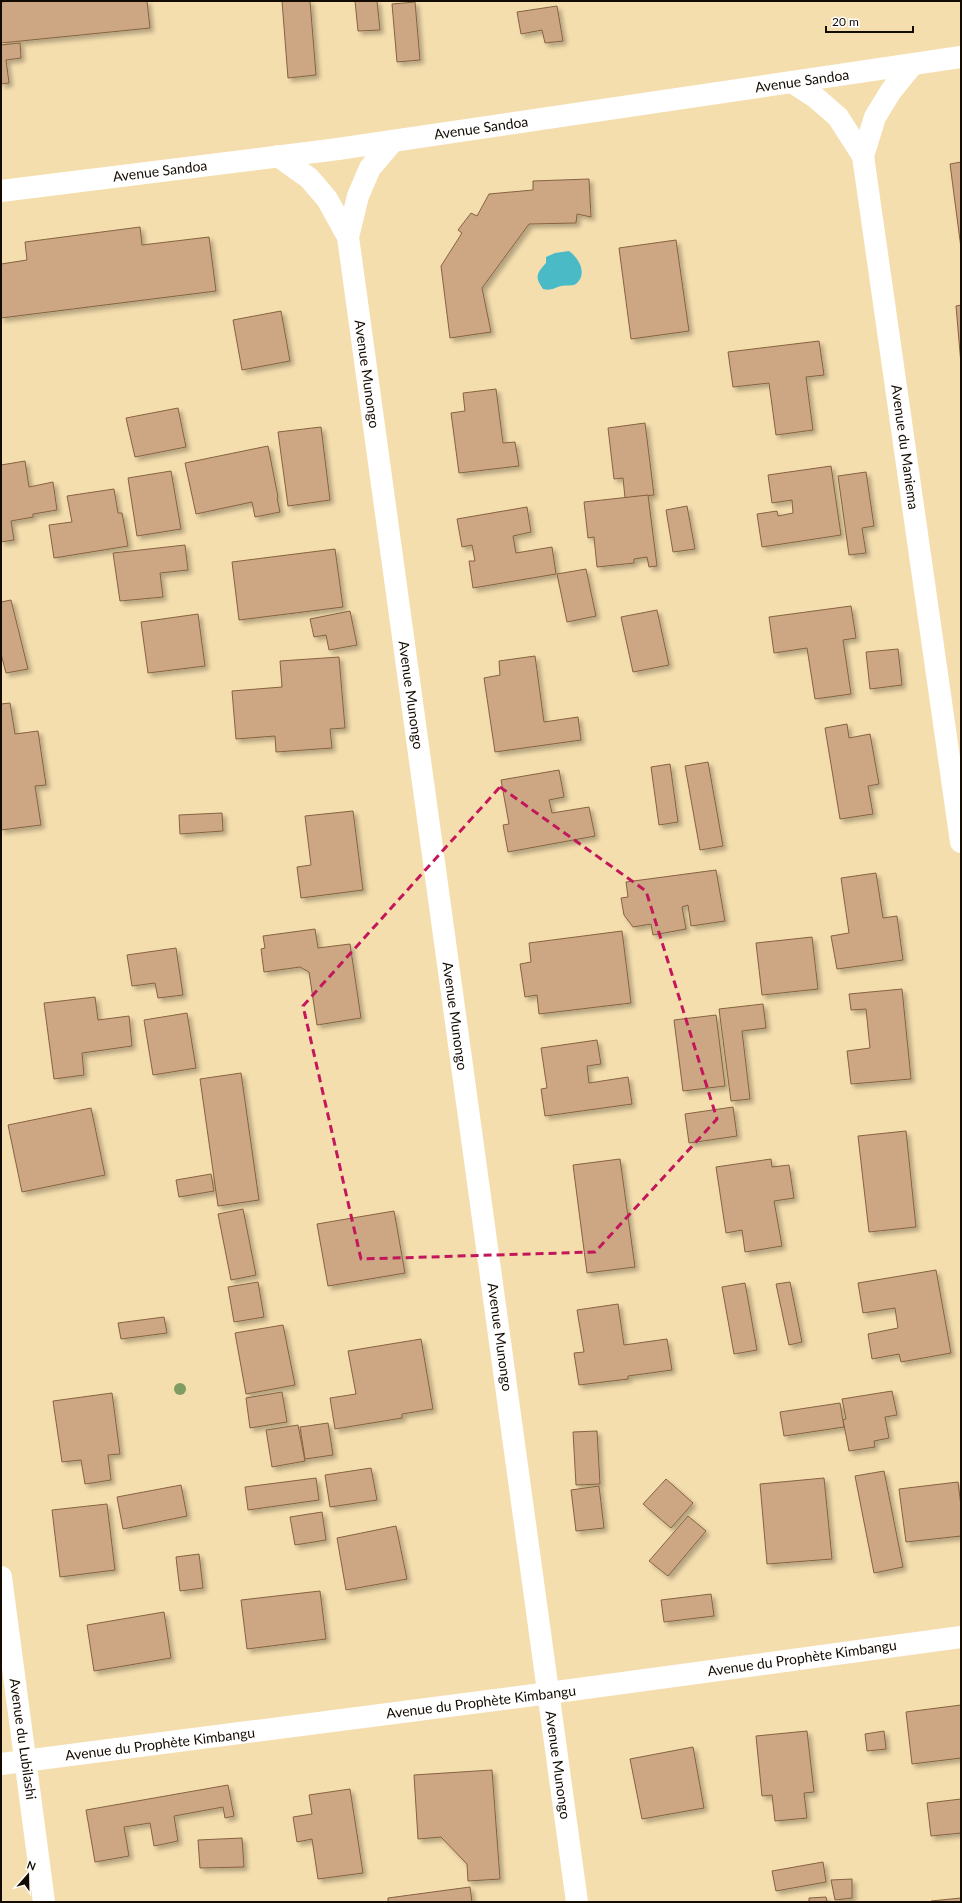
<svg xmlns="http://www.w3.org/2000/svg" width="962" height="1903" font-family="Lato,sans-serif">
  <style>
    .water { fill: #4abbc6 }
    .building { fill: #cda683; stroke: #866341; filter: url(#shadow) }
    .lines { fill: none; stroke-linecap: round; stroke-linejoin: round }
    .street { stroke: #fff; stroke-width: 22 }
    .secondary { stroke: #fff; stroke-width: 22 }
    .tree { fill: #7f9d62 }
    .marked { fill: none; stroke: #c2185b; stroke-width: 3; stroke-dasharray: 8 5; stroke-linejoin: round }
    .labels { text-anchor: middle; stroke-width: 3; stroke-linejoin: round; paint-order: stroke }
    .street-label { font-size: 14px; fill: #130b00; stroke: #fff }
  </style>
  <defs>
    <filter id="shadow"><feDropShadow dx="3.5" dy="3.5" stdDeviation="2" flood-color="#0004"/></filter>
  </defs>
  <rect width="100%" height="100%" fill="#f5deae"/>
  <path class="water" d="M 569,251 C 579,258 588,274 576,284 C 574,286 566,285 561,286 C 554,288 551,291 543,289 C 534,277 537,273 546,263 L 546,257 L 555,253 Z"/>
  <g class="building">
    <polygon points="10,1 147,1 150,28 1,43 1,2"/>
    <polygon points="282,1 310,1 316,75 288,78"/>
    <polygon points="355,1 377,1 380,30 358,31"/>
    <polygon points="415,2 420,60 397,62 392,4"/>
    <polygon points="557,6 563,41 545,43 542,30 521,34 517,12"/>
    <polygon points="20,43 21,58 6,60 9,83 1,84 1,45"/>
    <polygon points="961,162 961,248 950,164"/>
    <polygon points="589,179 591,217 577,214 576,223 529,224 482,288 491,332 450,338 441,266 462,233 458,230 471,213 477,216 489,194 533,190 533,181"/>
    <polygon points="140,227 142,245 209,237 216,291 1,318 1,264 27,260 25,242"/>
    <polygon points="676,240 689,331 631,339 619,248"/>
    <polygon points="961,305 961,364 956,306"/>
    <polygon points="281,311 290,361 242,370 233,320"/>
    <polygon points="819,341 824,375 806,377 813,430 776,435 769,383 733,387 728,352"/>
    <polygon points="496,389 503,443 515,442 519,466 459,473 451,413 465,411 463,393"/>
    <polygon points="178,408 186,447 135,457 126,418"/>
    <polygon points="645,423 654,495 625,498 623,478 614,479 608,428"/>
    <polygon points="321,427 330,500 288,506 278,432"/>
    <polygon points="268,446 278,497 277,498 280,512 255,517 252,502 196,514 185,463"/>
    <polygon points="25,461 29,487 53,482 57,510 33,514 33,517 11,521 14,540 1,542 1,465"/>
    <polygon points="831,466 841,535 762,547 757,514 777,511 778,516 793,513 792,500 772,503 768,475"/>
    <polygon points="171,471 181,529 137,536 128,478"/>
    <polygon points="866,472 874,526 862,528 866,553 849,555 838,476"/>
    <polygon points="114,489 118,513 122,513 128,546 54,558 49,525 72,522 67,496"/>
    <polygon points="648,495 657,566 649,567 647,557 634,559 634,563 597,567 594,537 588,538 584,502"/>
    <polygon points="687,506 695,549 673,552 666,510"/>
    <polygon points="527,507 531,532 513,536 516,553 552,547 556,574 473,588 469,561 475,561 472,545 462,547 457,519"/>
    <polygon points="185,545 188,570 160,573 163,597 120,601 113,553"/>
    <polygon points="335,549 343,607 239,620 232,562"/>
    <polygon points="586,569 596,616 567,622 557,574"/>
    <polygon points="11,600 28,669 6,673 1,654 1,602"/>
    <polygon points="851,606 856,638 843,640 851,694 815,699 807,648 774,653 769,617"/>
    <polygon points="657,610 669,665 633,672 621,617"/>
    <polygon points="350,611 357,645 329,650 326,635 314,637 310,619"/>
    <polygon points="198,614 205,666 148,673 141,622"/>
    <polygon points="898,649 902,685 870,689 866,652"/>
    <polygon points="535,656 544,722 578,717 581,740 495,752 484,678 500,675 499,661"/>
    <polygon points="339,657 345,728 330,729 332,748 276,752 275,736 236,739 232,691 282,687 280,661"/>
    <polygon points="10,703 15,734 38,731 46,785 35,786 41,825 1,830 1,704"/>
    <polygon points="847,724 849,738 870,734 879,784 868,786 873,814 840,819 825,728"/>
    <polygon points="708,762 723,846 700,850 685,766"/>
    <polygon points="670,764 678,822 659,825 651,767"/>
    <polygon points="559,770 564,797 549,800 552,813 589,807 595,836 508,852 503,825 509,824 501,780"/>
    <polygon points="353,811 363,890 301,898 297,867 311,865 305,816"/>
    <polygon points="222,813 223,831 180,834 179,815"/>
    <polygon points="716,870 725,921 691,926 688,905 682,907 686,929 653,935 651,924 633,927 624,915 621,898 628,897 626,882"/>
    <polygon points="876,873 883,918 897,916 903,960 837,969 831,936 849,933 841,878"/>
    <polygon points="315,929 318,948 350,944 361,1018 317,1025 309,972 300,967 264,972 261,949 265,948 263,936"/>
    <polygon points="622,931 631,1003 539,1014 537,995 525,997 520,964 531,962 529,943"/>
    <polygon points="812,937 818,989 762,995 756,943"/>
    <polygon points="176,948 183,995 158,998 155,983 132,986 127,955"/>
    <polygon points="902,989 911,1079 851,1084 847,1051 870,1048 866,1009 851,1010 849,994"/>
    <polygon points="95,997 98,1020 129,1016 132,1046 82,1053 84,1075 54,1079 44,1003"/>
    <polygon points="763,1004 766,1028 742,1031 750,1099 731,1101 719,1009"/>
    <polygon points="187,1013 196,1068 153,1075 144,1020"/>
    <polygon points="716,1015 725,1086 683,1091 674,1020"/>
    <polygon points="597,1040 601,1064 587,1066 589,1083 628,1077 632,1104 545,1116 541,1089 547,1088 541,1048"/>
    <polygon points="241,1073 259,1200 218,1206 200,1079"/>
    <polygon points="733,1107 737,1136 689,1143 685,1114"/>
    <polygon points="91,1108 105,1175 22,1192 8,1125"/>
    <polygon points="906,1131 916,1227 869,1232 858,1136"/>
    <polygon points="620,1159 635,1267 587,1273 573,1165"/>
    <polygon points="771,1159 772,1167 789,1165 794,1198 774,1201 782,1246 745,1252 742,1230 726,1233 716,1167"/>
    <polygon points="211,1174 214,1191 179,1197 176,1180"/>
    <polygon points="243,1209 256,1275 231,1280 218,1214"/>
    <polygon points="394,1211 405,1273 328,1286 317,1224"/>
    <polygon points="936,1270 951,1353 901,1362 899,1354 872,1359 868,1334 898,1328 895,1308 863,1313 858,1283"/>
    <polygon points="258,1282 264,1317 234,1322 228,1287"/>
    <polygon points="790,1282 802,1342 789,1345 776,1284"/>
    <polygon points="745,1283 757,1350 734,1354 722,1287"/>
    <polygon points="618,1304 624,1345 667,1339 672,1370 628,1376 628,1379 579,1385 574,1353 584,1352 577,1310"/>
    <polygon points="164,1317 167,1333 121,1339 118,1323"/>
    <polygon points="283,1325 295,1385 246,1394 235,1333"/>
    <polygon points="421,1339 433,1409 402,1414 402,1418 335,1429 330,1398 356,1394 348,1351"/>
    <polygon points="892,1391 897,1415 885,1417 889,1438 874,1441 875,1447 849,1451 843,1420 846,1419 842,1399"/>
    <polygon points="282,1392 287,1422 250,1428 246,1398"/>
    <polygon points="112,1393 120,1454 108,1455 111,1480 85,1484 81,1460 62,1462 53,1401"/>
    <polygon points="840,1403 844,1427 784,1436 780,1412"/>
    <polygon points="328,1423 333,1455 305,1459 300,1427"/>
    <polygon points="298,1425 305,1461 272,1467 266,1430"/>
    <polygon points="597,1431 600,1484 576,1485 573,1432"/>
    <polygon points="371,1468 377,1500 330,1507 325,1475"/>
    <polygon points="884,1471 903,1567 874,1573 855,1476"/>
    <polygon points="316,1478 319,1500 248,1510 245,1487"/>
    <polygon points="824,1478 832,1559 767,1564 760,1484"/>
    <polygon points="666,1479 693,1503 671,1528 643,1504"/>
    <polygon points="958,1482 961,1506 961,1536 906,1542 899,1489"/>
    <polygon points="181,1485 187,1516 123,1529 117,1497"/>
    <polygon points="599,1486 604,1528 576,1531 571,1490"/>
    <polygon points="107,1504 115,1570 60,1577 52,1510"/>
    <polygon points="322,1512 326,1540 295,1545 290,1517"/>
    <polygon points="688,1516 706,1531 668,1576 649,1561"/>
    <polygon points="396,1526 407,1579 346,1590 337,1538"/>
    <polygon points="199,1554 203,1588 180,1591 176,1557"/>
    <polygon points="320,1591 326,1639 247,1649 241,1600"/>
    <polygon points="711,1594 714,1616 664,1622 661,1600"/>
    <polygon points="164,1612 171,1658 94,1671 87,1625"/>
    <polygon points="961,1705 961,1758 912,1764 906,1712"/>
    <polygon points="807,1731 814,1792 804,1793 807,1818 775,1821 772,1795 762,1796 756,1736"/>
    <polygon points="884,1731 886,1749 867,1751 865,1734"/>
    <polygon points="693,1747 704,1808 642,1819 630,1759"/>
    <polygon points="492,1770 500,1879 468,1881 467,1864 441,1837 418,1839 414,1775"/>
    <polygon points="228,1785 234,1816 225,1818 223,1807 174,1816 178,1841 154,1846 150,1823 124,1827 129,1856 95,1862 86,1810"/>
    <polygon points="350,1789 363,1873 318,1879 312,1839 297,1842 293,1817 312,1814 309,1795"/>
    <polygon points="961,1799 961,1833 931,1836 927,1803"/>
    <polygon points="242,1838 244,1867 200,1868 198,1840"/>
    <polygon points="823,1862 826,1882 776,1891 772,1871"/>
    <polygon points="852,1879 852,1898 835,1900 831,1880"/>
    <polygon points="470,1887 472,1902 388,1902 388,1898"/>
    <polygon points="826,1897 827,1902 809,1902 809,1898"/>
    <polygon points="961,1898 961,1902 931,1902 931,1901"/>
  </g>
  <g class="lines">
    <g class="street">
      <polyline points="912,65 891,91 875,117 863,156 961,842"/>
      <polyline points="792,82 815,97 838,117 863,156"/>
      <polyline points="393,141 370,168 358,196 348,237 577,1902"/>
      <polyline points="278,156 309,178 327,199 348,237"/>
      <polyline points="1,1577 44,1902"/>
    </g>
    <g class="secondary">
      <polyline points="1,191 338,149 961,57"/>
      <polyline points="1,1764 549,1693 961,1637"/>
    </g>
  </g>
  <circle class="tree" cx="180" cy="1389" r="6"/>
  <path class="marked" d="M 500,787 L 646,891 L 717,1119 L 595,1252 L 361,1259 L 303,1006 Z"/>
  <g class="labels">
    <g class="street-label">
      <text transform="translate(802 81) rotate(-8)" y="5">Avenue Sandoa</text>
      <text transform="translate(481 128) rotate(-8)" y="5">Avenue Sandoa</text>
      <text transform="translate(160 171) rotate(-7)" y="5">Avenue Sandoa</text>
      <text transform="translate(367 374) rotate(82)" y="5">Avenue Munongo</text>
      <text transform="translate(905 447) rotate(82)" y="5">Avenue du Maniema</text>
      <text transform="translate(411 695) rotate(82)" y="5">Avenue Munongo</text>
      <text transform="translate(455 1016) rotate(82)" y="5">Avenue Munongo</text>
      <text transform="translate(500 1337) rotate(82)" y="5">Avenue Munongo</text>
      <text transform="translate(802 1658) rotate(-8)" y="5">Avenue du Prophète Kimbangu</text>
      <text transform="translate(481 1702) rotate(-7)" y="5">Avenue du Prophète Kimbangu</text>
      <text transform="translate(23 1739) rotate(82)" y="5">Avenue du Lubilashi</text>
      <text transform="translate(160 1744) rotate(-7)" y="5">Avenue du Prophète Kimbangu</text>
      <text transform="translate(558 1765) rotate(82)" y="5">Avenue Munongo</text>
    </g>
  </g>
  <rect width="962" height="1903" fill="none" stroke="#130b00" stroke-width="4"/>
  <g transform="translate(28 1875) rotate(20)" stroke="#ffffff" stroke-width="3" paint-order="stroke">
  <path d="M0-3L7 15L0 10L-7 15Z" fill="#130b00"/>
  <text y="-6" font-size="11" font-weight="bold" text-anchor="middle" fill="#130b00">N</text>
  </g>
  <path d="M826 26v6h87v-6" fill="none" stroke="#130b00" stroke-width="2"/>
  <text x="832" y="26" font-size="12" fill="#130b00" stroke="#ffffff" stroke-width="3" paint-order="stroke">20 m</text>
</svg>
